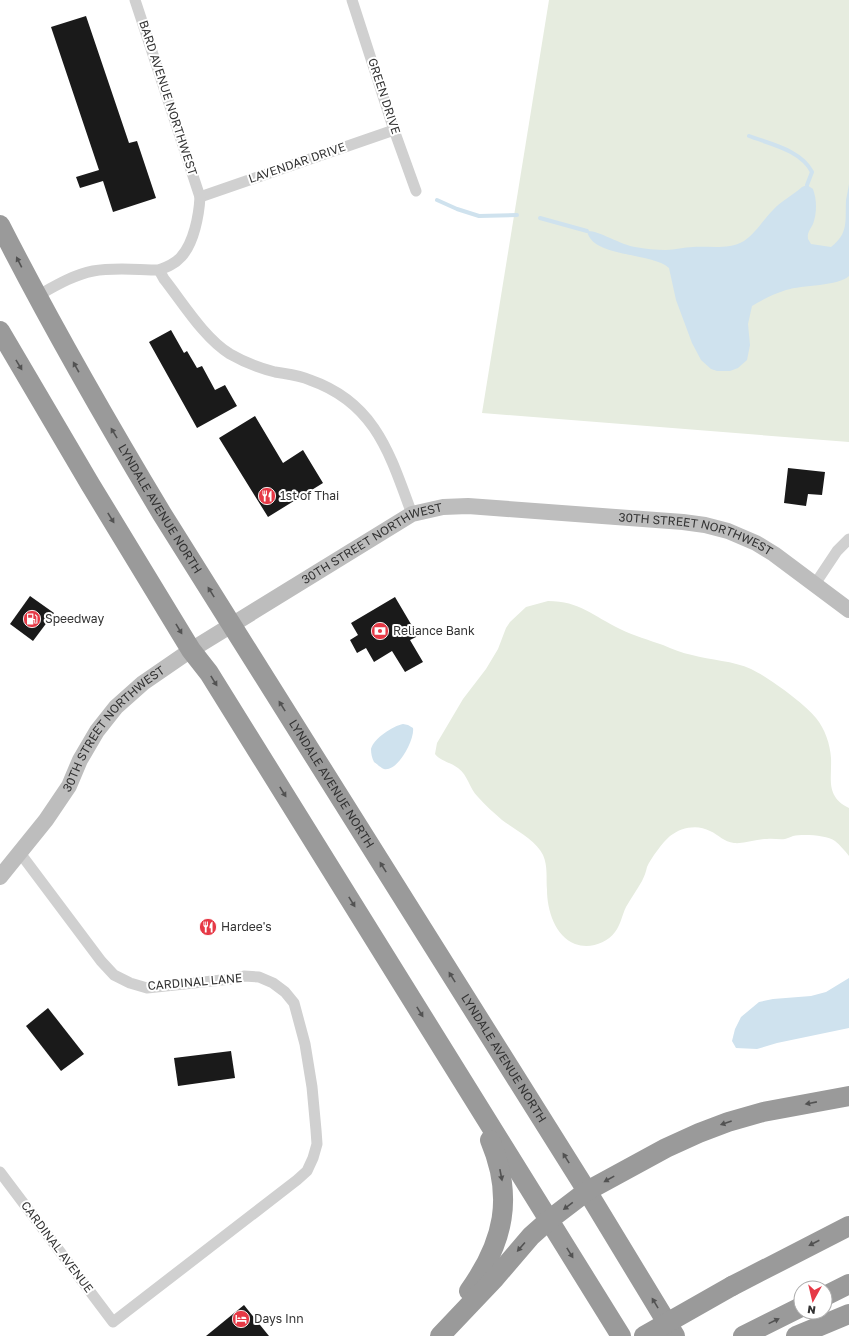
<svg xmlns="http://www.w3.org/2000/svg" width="849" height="1336" font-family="'Golos Text',sans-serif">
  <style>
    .green { fill: #e6ecdf }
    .water { fill: #cfe2ee }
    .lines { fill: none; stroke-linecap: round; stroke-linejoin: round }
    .stream { stroke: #cfe2ee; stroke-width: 4 }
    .building { fill: #1a1a1a }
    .street { stroke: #d0d0d0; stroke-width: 11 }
    .secondary { stroke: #bdbdbd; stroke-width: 16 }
    .highway { stroke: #9a9a9a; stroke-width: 20 }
    .highway-bridge { stroke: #9a9a9a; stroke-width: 20 }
    .oneway { fill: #525252 }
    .labels { text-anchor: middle; stroke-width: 4; stroke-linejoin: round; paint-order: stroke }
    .street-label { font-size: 12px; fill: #333; stroke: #fff }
    .poi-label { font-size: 12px; fill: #333; stroke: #fff; text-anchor: start }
  </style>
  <rect width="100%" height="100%" fill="#fff"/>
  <g class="green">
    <polygon points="549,0 849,0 849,442 482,413"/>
    <path d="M 548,601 C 580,601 593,616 620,629 C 634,636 649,640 663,645 C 672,649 682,653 692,655 C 710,660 734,661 751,669 C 768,677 805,704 816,718 C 825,729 830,744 831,758 C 832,779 825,796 849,808 L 849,856 C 845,851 840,845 835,841 C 827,835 803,834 793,836 C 791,837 788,838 785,839 C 779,840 773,838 767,839 C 756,839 745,844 734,843 C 724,842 719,835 710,831 C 698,824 681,827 670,836 C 663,842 651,858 647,867 C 646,872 644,877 642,881 C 637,890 631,898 626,907 C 622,915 621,924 615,932 C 606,944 589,949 575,944 C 555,936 547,910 547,890 C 546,878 548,866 543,855 C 537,841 514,829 502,820 C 494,813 485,805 478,797 C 469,788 468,775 458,768 C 450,762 440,761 435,754 L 437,743 L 463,699 L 486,669 L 498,649 L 506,628 L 510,622 L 526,607 Z"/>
  </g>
  <g class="water">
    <path d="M 849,184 L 849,276 C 839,286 802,285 786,290 C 774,294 763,299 752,306 L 748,324 L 750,345 L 747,360 L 738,368 L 730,371 L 717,371 L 711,369 L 701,360 L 692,343 L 676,300 L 669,268 C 652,252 592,258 587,231 C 598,230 621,245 635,247 C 645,249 656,250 666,250 C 675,250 684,247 693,247 C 711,246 728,250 744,241 C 756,233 763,220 773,210 C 781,201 793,195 802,187 L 807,185 L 813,189 C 817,200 817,213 813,224 C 810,230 807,233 808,239 L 811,244 L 831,247 C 849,233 845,221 846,200 C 847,195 848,190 849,184 Z"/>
    <path d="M 403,724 L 408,725 L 413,728 C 415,739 398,772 384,769 C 381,768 377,764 374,762 C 372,758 371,754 371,749 C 374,738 393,726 403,724 Z"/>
    <polygon points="849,978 849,1028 777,1043 757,1049 736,1048 732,1041 735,1029 741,1017 759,1002 773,999 811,996 826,992"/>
  </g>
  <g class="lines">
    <g class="stream">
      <path d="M 749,136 C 770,144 801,150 812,172 L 807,185"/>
      <polyline points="437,200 457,209 479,216 517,215"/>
      <polyline points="540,218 587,231"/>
    </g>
  </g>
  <g class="building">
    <polygon points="86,16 129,143 137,141 156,198 113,212 103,181 80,188 76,177 99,170 51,27"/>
    <polygon points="171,330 184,353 187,351 197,368 202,366 215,390 225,385 237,406 197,428 149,342"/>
    <polygon points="255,416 283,463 303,450 323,483 268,517 219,438"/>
    <polygon points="788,468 825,472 822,495 808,494 806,506 784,503"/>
    <polygon points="30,596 54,613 33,641 10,624"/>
    <polygon points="395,597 418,636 410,640 423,662 405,672 392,651 374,662 366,648 357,653 350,640 358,635 351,623"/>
    <polygon points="48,1008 84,1054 61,1071 26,1026"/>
    <polygon points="231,1051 235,1078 178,1086 174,1058"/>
    <polygon points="244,1305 269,1336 206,1336"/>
  </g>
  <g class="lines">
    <g class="street">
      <polyline points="352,0 394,130 416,191"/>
      <polyline points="200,197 394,130"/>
      <path d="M 159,270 L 164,279 C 183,303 204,338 230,354 C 244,362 258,368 275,372 C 286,374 299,375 310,380 C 376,403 390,455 412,514"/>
      <path d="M 37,296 C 55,286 73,275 93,271 C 115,267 138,270 159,270 C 167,267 175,264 181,257 C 194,243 199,215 200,197 L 135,0"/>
      <polyline points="815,584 837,551 849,539"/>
      <polyline points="0,1172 113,1322 297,1180 307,1171 313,1158 317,1144 316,1130 312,1087 305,1044 294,1003 285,992 273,983 259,977 244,976 231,979 147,988 130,983 114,975 101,961 20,853"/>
    </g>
    <path class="secondary" id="s1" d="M 0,877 L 46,820 L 69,786 L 80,760 L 97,731 L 116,707 L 143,683 L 191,650 L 412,514 L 443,507 L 468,506 L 683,522 L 705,525 L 728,531 L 756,543 L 774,554 L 849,610"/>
    <g class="highway">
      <path id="s2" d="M 0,225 C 50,323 105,419 162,514 L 587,1191 L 675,1336"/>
      <polyline points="0,331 90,484 191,650 209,673 621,1336"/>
      <polyline points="732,1286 849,1226"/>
      <path d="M 469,1291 C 504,1242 514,1197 490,1140"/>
      <polyline points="825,1296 849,1284"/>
      <polyline points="440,1336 495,1278 531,1236 549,1220 587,1191 666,1148 699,1133 728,1122 763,1112 849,1096"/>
      <polyline points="743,1336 801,1307"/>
      <polyline points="796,1336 849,1314"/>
    </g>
    <polyline class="highway-bridge" points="644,1336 732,1286"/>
  </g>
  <defs><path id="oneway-solid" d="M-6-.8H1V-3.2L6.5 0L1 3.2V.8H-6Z"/></defs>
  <g class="oneway">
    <use href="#oneway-solid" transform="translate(19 262) rotate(-117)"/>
    <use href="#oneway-solid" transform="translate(19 365) rotate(59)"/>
    <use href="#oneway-solid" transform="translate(76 367) rotate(-119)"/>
    <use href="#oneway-solid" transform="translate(114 433) rotate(-121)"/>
    <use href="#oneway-solid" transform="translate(111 518) rotate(58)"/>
    <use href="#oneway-solid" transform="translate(211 592) rotate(-122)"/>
    <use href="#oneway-solid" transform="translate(179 629) rotate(59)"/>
    <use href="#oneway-solid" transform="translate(214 681) rotate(58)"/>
    <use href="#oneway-solid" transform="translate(282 706) rotate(-122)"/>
    <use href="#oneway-solid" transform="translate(283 792) rotate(58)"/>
    <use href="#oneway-solid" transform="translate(383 867) rotate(-122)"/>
    <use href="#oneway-solid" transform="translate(352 902) rotate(58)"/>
    <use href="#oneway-solid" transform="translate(452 977) rotate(-122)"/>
    <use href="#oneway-solid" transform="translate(420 1012) rotate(58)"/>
    <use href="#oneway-solid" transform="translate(811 1103) rotate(169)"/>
    <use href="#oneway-solid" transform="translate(726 1123) rotate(161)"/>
    <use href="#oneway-solid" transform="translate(566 1158) rotate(-122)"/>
    <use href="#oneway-solid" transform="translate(501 1175) rotate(79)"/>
    <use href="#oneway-solid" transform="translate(609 1179) rotate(151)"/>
    <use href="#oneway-solid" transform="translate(568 1206) rotate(143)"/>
    <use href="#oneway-solid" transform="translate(814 1243) rotate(153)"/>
    <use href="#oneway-solid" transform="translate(521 1247) rotate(131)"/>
    <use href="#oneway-solid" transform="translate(570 1253) rotate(58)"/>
    <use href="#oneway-solid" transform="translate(655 1303) rotate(-121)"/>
    <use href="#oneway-solid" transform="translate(774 1321) rotate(-26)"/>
  </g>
  <defs>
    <symbol id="restaurant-disc" viewBox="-11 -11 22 22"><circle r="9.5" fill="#e63946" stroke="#fff"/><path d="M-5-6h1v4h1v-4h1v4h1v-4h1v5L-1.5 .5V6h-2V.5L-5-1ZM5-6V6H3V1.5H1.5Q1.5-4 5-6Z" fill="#fff"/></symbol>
    <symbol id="fuel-disc" viewBox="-11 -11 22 22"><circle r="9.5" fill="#e63946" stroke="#fff"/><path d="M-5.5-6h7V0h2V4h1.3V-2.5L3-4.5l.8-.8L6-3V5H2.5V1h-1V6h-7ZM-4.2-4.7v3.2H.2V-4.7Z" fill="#fff"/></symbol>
    <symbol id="bank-disc" viewBox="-11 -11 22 22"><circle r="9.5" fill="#e63946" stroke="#fff"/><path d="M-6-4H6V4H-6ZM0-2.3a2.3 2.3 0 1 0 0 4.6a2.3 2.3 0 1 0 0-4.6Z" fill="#fff"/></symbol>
    <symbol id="hotel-disc" viewBox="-11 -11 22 22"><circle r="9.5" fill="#e63946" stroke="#fff"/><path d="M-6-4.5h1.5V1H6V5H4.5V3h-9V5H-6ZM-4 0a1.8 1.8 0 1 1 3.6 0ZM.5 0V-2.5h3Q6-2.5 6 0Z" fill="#fff"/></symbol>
  </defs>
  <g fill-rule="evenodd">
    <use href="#restaurant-disc" x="257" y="486" width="20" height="20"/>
    <use href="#fuel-disc" x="22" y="609" width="20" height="20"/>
    <use href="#bank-disc" x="370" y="621" width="20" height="20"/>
    <use href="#restaurant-disc" x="198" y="917" width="20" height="20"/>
    <use href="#hotel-disc" x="231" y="1309" width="20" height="20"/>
  </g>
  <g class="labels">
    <g class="street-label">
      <text transform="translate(384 96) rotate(72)" y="4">GREEN DRIVE</text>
      <text transform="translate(168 98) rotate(72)" y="4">BARD AVENUE NORTHWEST</text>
      <text transform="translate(297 163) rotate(-19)" y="4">LAVENDAR DRIVE</text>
      <text dy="4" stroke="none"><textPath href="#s2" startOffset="326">LYNDALE AVENUE NORTH</textPath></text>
      <text dy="4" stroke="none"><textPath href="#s1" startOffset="848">30TH STREET NORTHWEST</textPath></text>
      <text dy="4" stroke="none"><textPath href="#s1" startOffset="512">30TH STREET NORTHWEST</textPath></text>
      <text dy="4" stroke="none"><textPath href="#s1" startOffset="188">30TH STREET NORTHWEST</textPath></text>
      <text dy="4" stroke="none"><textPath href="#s2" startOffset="650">LYNDALE AVENUE NORTH</textPath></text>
      <text transform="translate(195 982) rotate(-5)" y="4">CARDINAL LANE</text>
      <text dy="4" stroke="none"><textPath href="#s2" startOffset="974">LYNDALE AVENUE NORTH</textPath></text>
      <text transform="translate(57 1247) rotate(53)" y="4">CARDINAL AVENUE</text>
    </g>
    <g class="poi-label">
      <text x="280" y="500">1st of Thai</text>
      <text x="45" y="623">Speedway</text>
      <text x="393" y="635">Reliance Bank</text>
      <text x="221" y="931">Hardee's</text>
      <text x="254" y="1323">Days Inn</text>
    </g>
  </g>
  <g transform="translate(813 1300) rotate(188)"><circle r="19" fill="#ffffff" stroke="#adadad"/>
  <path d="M0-3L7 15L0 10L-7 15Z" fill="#e63946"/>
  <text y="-6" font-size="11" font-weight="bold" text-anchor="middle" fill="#333333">N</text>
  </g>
</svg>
